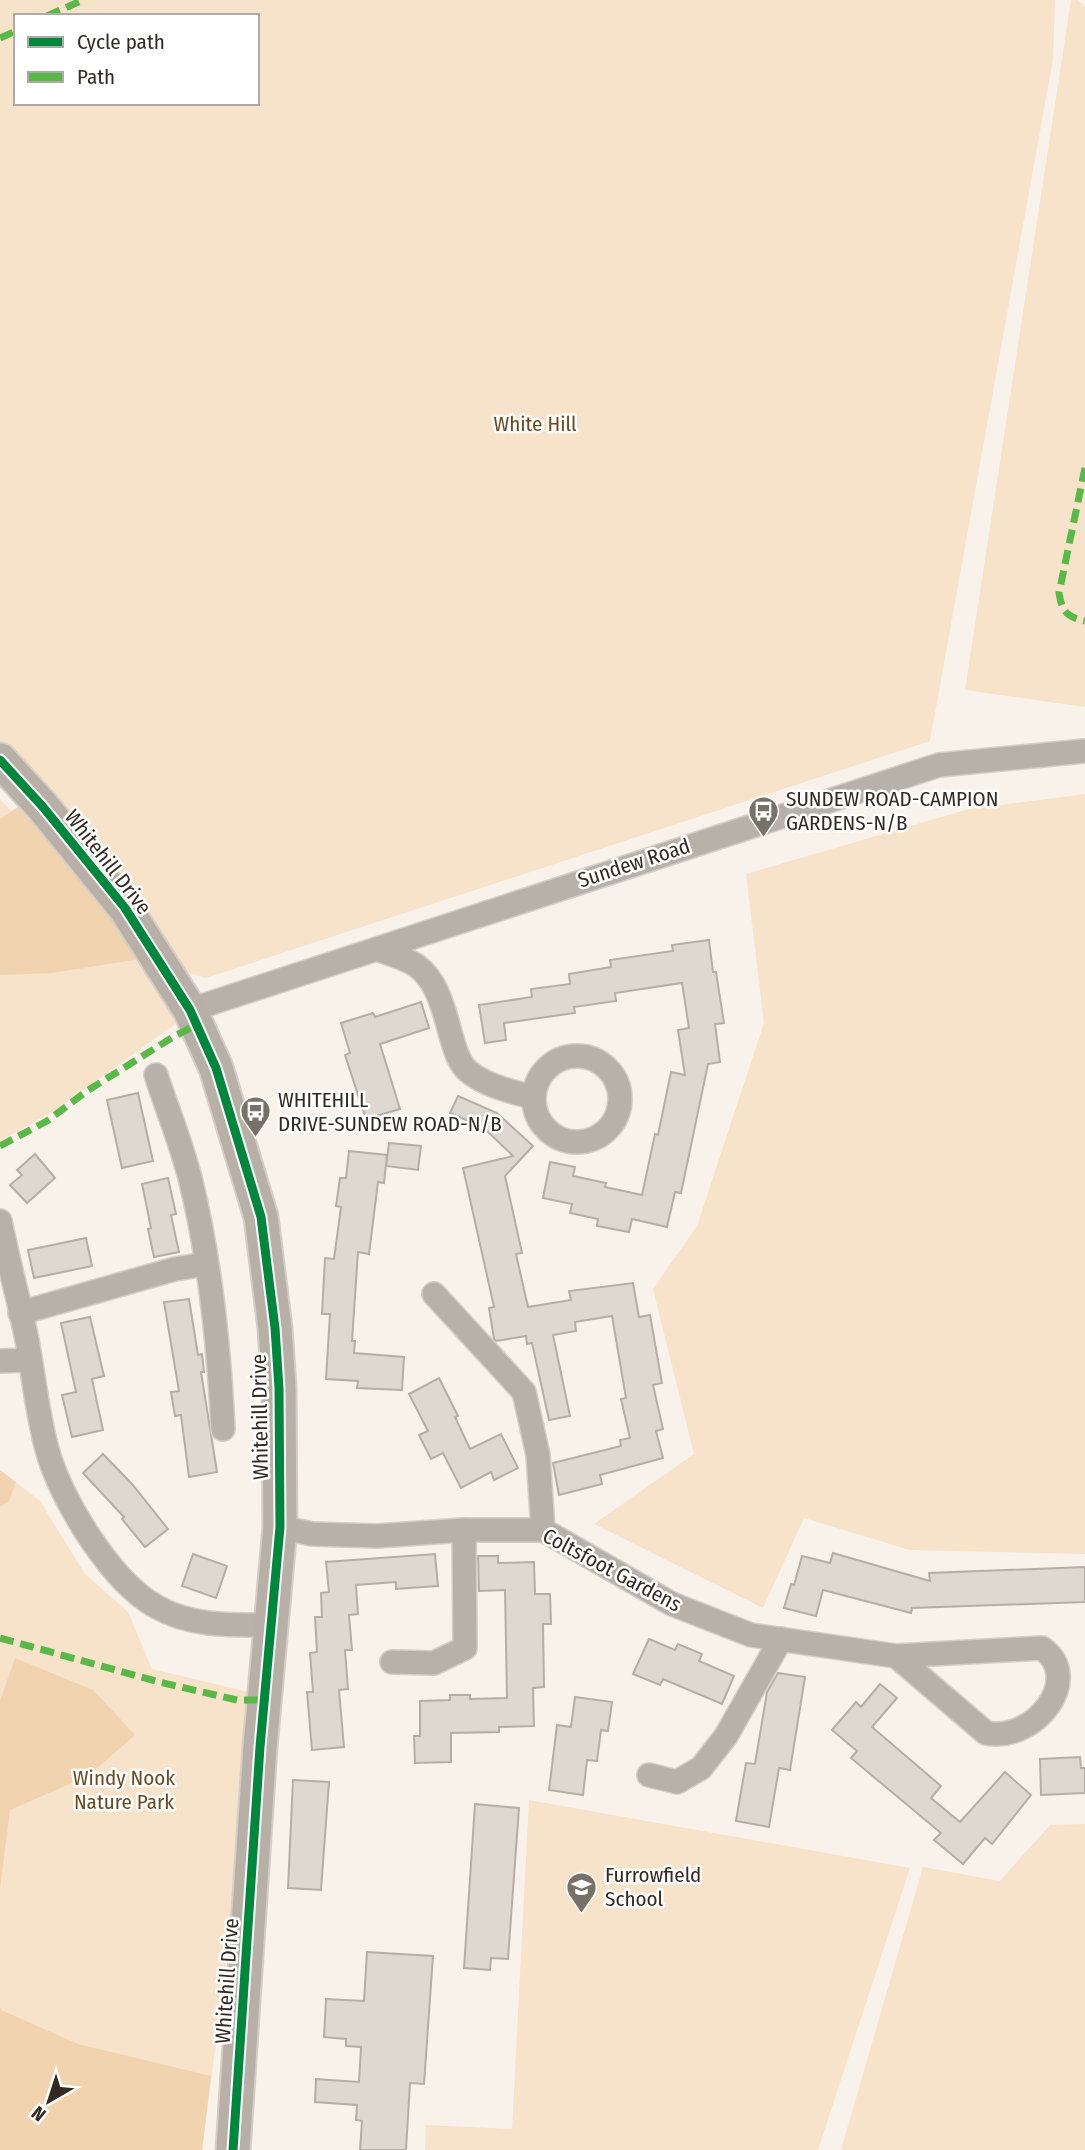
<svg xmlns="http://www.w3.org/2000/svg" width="1085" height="2150" font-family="'Fira Sans Condensed',sans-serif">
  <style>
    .green { fill: #f7e2ca; fill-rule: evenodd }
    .forest { fill: #f1d3b0 }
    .building { fill: #dfd8d0; stroke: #b5aea6; stroke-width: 2 }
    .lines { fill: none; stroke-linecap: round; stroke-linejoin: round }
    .street-casing { stroke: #d4cec8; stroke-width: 26 }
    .secondary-casing { stroke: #d4cec8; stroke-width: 37 }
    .street { stroke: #b8b1a9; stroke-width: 23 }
    .secondary { stroke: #b8b0a6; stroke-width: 33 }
    .quiet { stroke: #58b947; stroke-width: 7; stroke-dasharray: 14 7; stroke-linecap: butt }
    .cycleway-casing { stroke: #fff; stroke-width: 13 }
    .cycleway { stroke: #00873e; stroke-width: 9 }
    .labels { text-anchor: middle; stroke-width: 5; stroke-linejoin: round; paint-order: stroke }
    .park-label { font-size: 21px; fill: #6b4a1f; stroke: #fff }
    .poi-label { font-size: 21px; fill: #332b22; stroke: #fff; text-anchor: start }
    .street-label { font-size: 21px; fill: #332b22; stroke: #fff }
  </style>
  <rect width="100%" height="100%" fill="#f9f2ea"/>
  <g class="green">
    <path d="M 0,0 L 1055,0 L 1053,59 L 930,741 L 206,978 L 182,971 L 80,829 L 0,742 ZM 16,16 L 257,16 L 257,103 L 16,103 Z"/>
    <polygon points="1071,0 1078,0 1085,7 1085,707 965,690"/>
    <polygon points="1085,794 1085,1554 910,1550 804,1518 763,1608 594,1524 694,1454 653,1289 697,1226 764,1023 746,874 969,809"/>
    <polygon points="0,799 11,811 18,807 185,1017 57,1109 0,1141"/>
    <polygon points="0,1470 40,1501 85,1574 128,1612 152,1669 261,1695 202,2150 0,2150"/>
    <polygon points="529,1800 910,1868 818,2150 425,2150 426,2125 512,2129"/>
    <polygon points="1085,1824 1085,2150 841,2150 923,1867 1000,1881 1050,1825"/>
  </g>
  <g class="forest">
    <polygon points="18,807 114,912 146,958 52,973 0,975 0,819"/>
    <polygon points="0,1470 16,1482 9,1501 0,1507"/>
    <polygon points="15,1658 93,1690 135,1735 88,1776 10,1810 0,1889 0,1701"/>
    <polygon points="0,2006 1,2010 78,2044 211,2076 202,2150 0,2150"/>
  </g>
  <g class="building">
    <polygon points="709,940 713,972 716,972 724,1023 715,1024 720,1062 708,1064 681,1193 675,1192 667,1227 632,1219 629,1232 597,1226 598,1219 570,1213 572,1204 543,1198 550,1162 575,1167 573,1176 606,1183 605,1187 642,1195 655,1134 658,1135 671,1072 685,1075 678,1030 689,1028 682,983 615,993 616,1001 574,1007 575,1013 504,1023 506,1040 485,1043 479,1005 532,997 531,989 570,984 569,974 611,967 610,960 673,951 672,945"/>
    <polygon points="421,1002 429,1028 380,1044 400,1109 366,1119 345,1055 350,1053 341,1023 373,1013 375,1017"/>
    <polygon points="138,1093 153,1161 122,1168 107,1100"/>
    <polygon points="458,1096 497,1113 533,1146 505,1176 522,1253 516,1254 528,1307 571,1300 569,1291 633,1283 639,1317 650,1315 662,1383 653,1385 663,1429 656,1431 663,1458 600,1475 602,1484 559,1495 553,1463 621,1446 620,1440 630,1438 621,1399 626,1398 612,1316 575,1322 576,1331 553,1335 570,1416 549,1420 532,1343 527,1344 526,1336 496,1341 494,1339 489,1308 494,1307 463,1168 513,1156 484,1128 450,1113"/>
    <polygon points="389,1143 421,1146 418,1170 386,1166"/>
    <polygon points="349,1151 387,1155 384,1183 378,1182 369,1254 358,1252 352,1341 355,1341 354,1353 404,1357 402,1390 357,1388 358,1381 326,1379 330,1314 322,1314 325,1258 334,1259 341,1207 336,1206 340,1178 346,1178"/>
    <polygon points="35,1154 55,1178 27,1203 10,1185 22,1175 17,1170"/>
    <polygon points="168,1178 176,1214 171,1215 179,1252 154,1257 148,1229 151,1228 142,1184"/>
    <polygon points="86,1238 92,1266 34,1278 28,1250"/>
    <polygon points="189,1299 198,1355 202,1354 204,1372 201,1372 217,1472 189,1477 181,1415 175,1416 171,1392 179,1391 164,1302"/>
    <polygon points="90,1317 104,1376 92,1379 103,1430 72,1437 62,1395 76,1392 61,1323"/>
    <polygon points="439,1378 458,1416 455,1417 470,1449 501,1434 518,1468 494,1480 491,1472 461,1488 443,1453 431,1459 419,1435 428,1431 409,1394"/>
    <polygon points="103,1454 132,1484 168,1529 145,1547 122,1519 124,1517 83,1473"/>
    <polygon points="833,1553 930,1581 929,1573 1085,1567 1085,1602 912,1608 911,1613 823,1590 816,1616 784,1608 791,1584 794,1585 802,1556 830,1563"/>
    <polygon points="193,1554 227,1566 216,1598 182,1586"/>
    <polygon points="435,1554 438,1586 396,1589 396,1582 356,1585 358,1614 349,1615 352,1650 345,1650 348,1689 339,1690 344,1747 312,1750 307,1692 313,1692 310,1653 317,1652 315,1617 322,1617 321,1593 329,1592 326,1562"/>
    <polygon points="478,1556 498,1556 498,1563 534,1562 535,1594 550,1594 551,1624 543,1624 544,1687 533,1688 534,1726 499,1727 499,1732 451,1733 451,1762 415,1763 414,1736 420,1736 420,1701 450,1700 450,1695 470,1695 470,1699 507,1698 505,1590 479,1591"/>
    <polygon points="649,1639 675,1650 678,1644 702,1654 699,1661 734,1676 722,1704 663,1679 660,1685 633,1674"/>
    <polygon points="778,1673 805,1677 790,1770 779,1768 769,1827 736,1821 746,1763 755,1764 767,1692"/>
    <polygon points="880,1684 897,1698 872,1727 941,1786 931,1798 960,1822 1005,1772 1031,1795 992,1844 985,1838 963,1864 934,1840 941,1833 851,1758 857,1751 832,1730 856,1702 861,1707"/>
    <polygon points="575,1697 612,1702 608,1731 601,1730 597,1761 587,1760 583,1795 549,1790 557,1725 571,1727"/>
    <polygon points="1080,1757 1081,1768 1085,1768 1085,1793 1041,1795 1040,1759"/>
    <polygon points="293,1780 329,1782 321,1890 288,1888"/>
    <polygon points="475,1804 519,1808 508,1959 491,1958 490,1970 464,1968"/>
    <polygon points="367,1952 433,1956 424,2084 410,2083 406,2150 360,2150 362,2121 356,2120 357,2105 315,2102 316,2079 359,2082 361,2047 346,2046 346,2039 324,2037 326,1999 364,2001"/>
  </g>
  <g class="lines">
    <defs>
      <g id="street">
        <path d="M 377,949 C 389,954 406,958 417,966 C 451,991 446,1054 469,1072 C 488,1087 512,1091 534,1098"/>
        <polyline points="190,1010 939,765 1085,751"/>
        <circle cx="577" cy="1099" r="43"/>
        <path d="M 156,1075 C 167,1109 181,1143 190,1178 C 210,1258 219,1347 223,1429"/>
        <path d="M 0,1221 C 8,1261 19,1300 27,1340 C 34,1377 37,1413 47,1449 C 60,1499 112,1583 157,1607 C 192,1627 232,1625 271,1625"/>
        <polyline points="434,1294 524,1392 538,1455 543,1530"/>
        <polyline points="20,1313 175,1269 206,1264"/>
        <polyline points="0,1361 29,1360"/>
        <path d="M 280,1527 L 312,1534 L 377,1536 L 464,1530 L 543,1530 L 672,1604 L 751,1635 L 896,1656 L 1042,1648 C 1085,1679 1034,1743 986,1733 L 896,1656"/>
        <polyline points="392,1662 434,1663 465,1648 464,1530"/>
        <polyline points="649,1775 677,1782 701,1768 726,1736 781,1639"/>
      </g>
      <polyline id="secondary" points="0,760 43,807 125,908 190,1010 216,1068 261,1217 275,1328 279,1388 280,1527 260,1747 233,2150"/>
    </defs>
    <use href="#street" class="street-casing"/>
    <use href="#secondary" class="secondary-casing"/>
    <use href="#street" class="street"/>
    <use href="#secondary" class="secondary"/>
    <g class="quiet">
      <polyline points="47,16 83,0"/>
      <polyline points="0,38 16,31"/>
      <path d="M 1085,468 L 1059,593 C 1062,612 1067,617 1085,621"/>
      <polyline points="0,1146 47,1121 87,1091 173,1037 198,1024"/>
      <polyline points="0,1638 159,1682 237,1700 266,1700"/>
    </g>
    <defs>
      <polyline id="cycleway" points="0,760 43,807 125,908 190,1010 216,1068 261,1217 275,1328 279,1388 280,1527 260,1747 233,2150"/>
    </defs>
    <use href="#cycleway" class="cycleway-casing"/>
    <use href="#cycleway" class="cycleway"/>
  </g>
  <defs>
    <symbol id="bus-pin" viewBox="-11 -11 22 30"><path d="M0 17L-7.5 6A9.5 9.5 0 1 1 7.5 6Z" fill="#787168" stroke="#fff"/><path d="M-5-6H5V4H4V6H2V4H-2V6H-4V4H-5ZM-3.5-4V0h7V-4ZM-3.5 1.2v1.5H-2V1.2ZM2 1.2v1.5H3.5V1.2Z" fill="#fff"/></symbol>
    <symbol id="school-pin" viewBox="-11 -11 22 30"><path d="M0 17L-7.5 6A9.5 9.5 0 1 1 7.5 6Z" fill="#787168" stroke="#fff"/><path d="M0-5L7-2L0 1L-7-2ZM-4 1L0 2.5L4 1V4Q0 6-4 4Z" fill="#fff"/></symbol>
  </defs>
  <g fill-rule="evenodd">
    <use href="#bus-pin" x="746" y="794" width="35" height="47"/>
    <use href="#bus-pin" x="238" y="1094" width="35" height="47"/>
    <use href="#school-pin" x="564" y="1870" width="35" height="47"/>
  </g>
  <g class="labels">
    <g class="park-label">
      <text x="535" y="431">White Hill</text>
      <text x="124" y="1785">Windy Nook<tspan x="124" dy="24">Nature Park</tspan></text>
    </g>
    <g class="poi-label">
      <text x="786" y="806">SUNDEW ROAD-CAMPION<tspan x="786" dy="24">GARDENS-N/B</tspan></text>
      <text x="278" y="1107">WHITEHILL<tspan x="278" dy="24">DRIVE-SUNDEW ROAD-N/B</tspan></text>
      <text x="605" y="1882">Furrowfield<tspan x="605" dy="24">School</tspan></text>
    </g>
    <g class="street-label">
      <text transform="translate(108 862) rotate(52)" y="7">Whitehill Drive</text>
      <text transform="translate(634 863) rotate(-18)" y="7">Sundew Road</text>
      <text transform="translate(260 1417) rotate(-91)" y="7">Whitehill Drive</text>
      <text transform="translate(612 1570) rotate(28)" y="7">Coltsfoot Gardens</text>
      <text transform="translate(227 1981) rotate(-86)" y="7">Whitehill Drive</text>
    </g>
  </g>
  <rect x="14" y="14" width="245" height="91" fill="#ffffff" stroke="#adaaa7" stroke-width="2"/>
  <rect x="28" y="37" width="35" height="10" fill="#00873e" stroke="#adaaa7" stroke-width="2"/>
  <text x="77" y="49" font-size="21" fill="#332b22">Cycle path</text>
  <rect x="28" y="72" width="35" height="10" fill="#58b947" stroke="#adaaa7" stroke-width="2"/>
  <text x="77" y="84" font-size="21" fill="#332b22">Path</text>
  <g transform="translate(49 2101) rotate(219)" stroke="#ffffff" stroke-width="5" paint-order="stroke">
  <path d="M0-5L12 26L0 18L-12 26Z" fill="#332b22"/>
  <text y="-10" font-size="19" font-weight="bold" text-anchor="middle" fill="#332b22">N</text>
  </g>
</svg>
